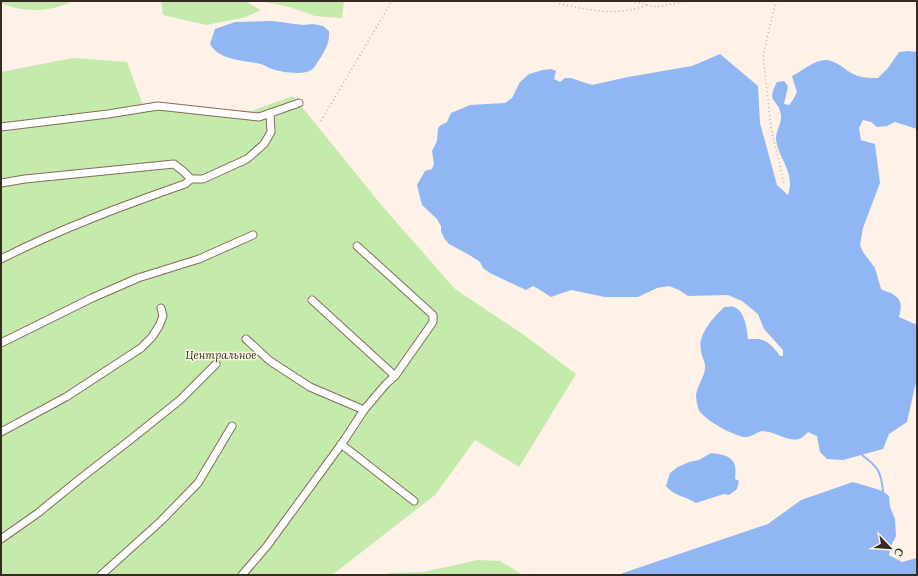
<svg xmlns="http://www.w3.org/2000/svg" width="918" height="576" font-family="Lora,serif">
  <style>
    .green { fill: #c4eaac }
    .water { fill: #90b7f3 }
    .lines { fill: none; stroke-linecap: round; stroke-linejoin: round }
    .stream { stroke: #90b7f3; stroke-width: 2 }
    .street-casing { stroke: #866c5a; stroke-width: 9 }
    .path { stroke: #bdb1a9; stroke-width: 1.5; stroke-dasharray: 1 3; stroke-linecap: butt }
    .street { stroke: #fff; stroke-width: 7 }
    .labels { text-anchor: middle; stroke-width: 3; stroke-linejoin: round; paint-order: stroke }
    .park-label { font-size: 11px; font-style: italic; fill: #1c3406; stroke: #fdf1e8 }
  </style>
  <rect width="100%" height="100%" fill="#fdf1e8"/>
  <g class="green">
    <path d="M 1,1 L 73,1 C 51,12 23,13 1,3 Z"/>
    <polygon points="161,1 245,1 261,10 246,17 206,25 163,15"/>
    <polygon points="260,1 344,1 342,18 315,16 290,7"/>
    <polygon points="73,58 127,62 143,105 251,111 293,96 383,207 455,289 524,335 576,374 519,467 475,440 435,495 332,575 1,575 1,72"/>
    <polygon points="478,560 500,561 523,575 383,575 391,573 423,572"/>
  </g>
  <g class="water">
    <path d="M 272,21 L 303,25 L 313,24 L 323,26 L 329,31 C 330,41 326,49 321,57 C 317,62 315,69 309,71 C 301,75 280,72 272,69 C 268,68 265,65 261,64 C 245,60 219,61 210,44 L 215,29 L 235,22 Z"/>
    <path d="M 908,51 L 917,52 L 917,129 L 895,122 L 887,126 L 877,127 L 871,122 L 863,120 L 859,128 L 861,140 L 875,144 L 880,183 L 863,228 L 860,245 L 863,252 L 875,268 L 881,289 C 885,292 891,292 894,295 C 903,300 901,309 899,317 L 917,325 L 917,381 L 915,386 L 907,422 L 889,434 L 883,449 L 843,460 L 827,459 L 820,452 L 817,436 L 808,432 C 806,434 803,437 801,438 C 791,443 778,434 769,432 C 767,432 764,431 762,431 C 757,432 752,437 745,437 C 734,436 704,420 699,410 C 697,406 696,398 696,395 C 697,386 704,378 705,369 C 706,362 702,358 701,351 C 697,335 713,318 724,307 C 727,307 731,306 734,307 C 745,311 747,329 748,339 C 751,339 754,339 757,339 C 767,339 775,349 780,356 L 783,356 L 783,350 L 764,329 L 758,314 L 742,301 L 728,295 L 688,296 L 679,290 L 669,286 L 657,288 L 638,297 L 605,297 L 571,290 L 551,297 C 544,293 540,289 533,286 L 526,290 L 490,273 L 483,268 L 480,262 L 471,256 L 449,244 L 444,238 L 441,231 L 441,226 L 437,219 L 422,205 L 417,185 L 425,171 L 432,169 L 434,164 L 432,151 L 437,141 L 438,128 L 441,125 L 447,122 L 451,113 L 470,105 L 505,103 L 512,98 L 520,82 L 529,74 L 543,70 L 551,69 L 556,71 L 554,79 L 560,82 L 565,78 L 571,78 L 592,85 L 628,77 L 692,66 L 720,54 L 758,86 L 760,123 L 777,185 L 788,195 C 796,172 778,159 776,139 C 776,131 782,123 781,115 C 779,98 765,104 777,82 L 784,81 L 788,86 L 784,104 L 789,105 L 793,100 L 797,92 L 792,76 C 802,71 814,60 826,60 C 836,60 845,70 853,74 C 861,78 869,78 878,78 L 888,68 L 899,52 Z"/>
    <path d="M 711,453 C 730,455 738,459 735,479 L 739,481 L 737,489 L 729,495 L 724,494 L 696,503 C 687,497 672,495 666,486 L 670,473 L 678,467 L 689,462 L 699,460 Z"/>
    <polygon points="853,482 883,491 889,496 890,507 895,519 896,536 891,546 889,555 902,562 917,558 917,575 620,575 623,573 768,524 801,500"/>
  </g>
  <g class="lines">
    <path class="stream" d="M 862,455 C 878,467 881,471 883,491"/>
    <defs>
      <g id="street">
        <polyline points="1,127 108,114 158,106 259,117 299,103"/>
        <polyline points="1,183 25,179 174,164 183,171 191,179 203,179 247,159 264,144 271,132 270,113"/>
        <path d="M 1,259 C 60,229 122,206 185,184 L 191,179"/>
        <polyline points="312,300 395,376"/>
        <polyline points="246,339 270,361 310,387 364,410"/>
        <polyline points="1,343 92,298 138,278 199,259 253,235"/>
        <polyline points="1,432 66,397 141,348 152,337 159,326 163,316 161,308"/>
        <polyline points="341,444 414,501"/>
        <polyline points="1,539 38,513 81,478 130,440 180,400 216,364"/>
        <polyline points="101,575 161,521 198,483 232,426"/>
        <polyline points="242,575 267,546 343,442 364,410 386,384 395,376 433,322 433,315 357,246"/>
      </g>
    </defs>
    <use href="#street" class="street-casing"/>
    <g class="path">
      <path d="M 556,1 L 560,4 C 591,10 616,17 647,5"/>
      <polyline points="631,1 656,7 688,1"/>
      <polyline points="776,1 763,55 771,127 784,184"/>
      <polyline points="321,121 392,1"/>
      <polyline points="888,571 890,575"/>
    </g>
    <use href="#street" class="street"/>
  </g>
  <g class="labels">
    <g class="park-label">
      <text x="221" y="359">Центральное</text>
    </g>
  </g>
  <rect width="918" height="576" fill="none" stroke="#362a23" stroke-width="4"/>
  <g transform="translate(890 548) rotate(115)" stroke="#fdf1e8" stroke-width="3" paint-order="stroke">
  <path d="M0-3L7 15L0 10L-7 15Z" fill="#362a23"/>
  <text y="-6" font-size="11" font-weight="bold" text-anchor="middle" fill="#362a23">С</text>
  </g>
</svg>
